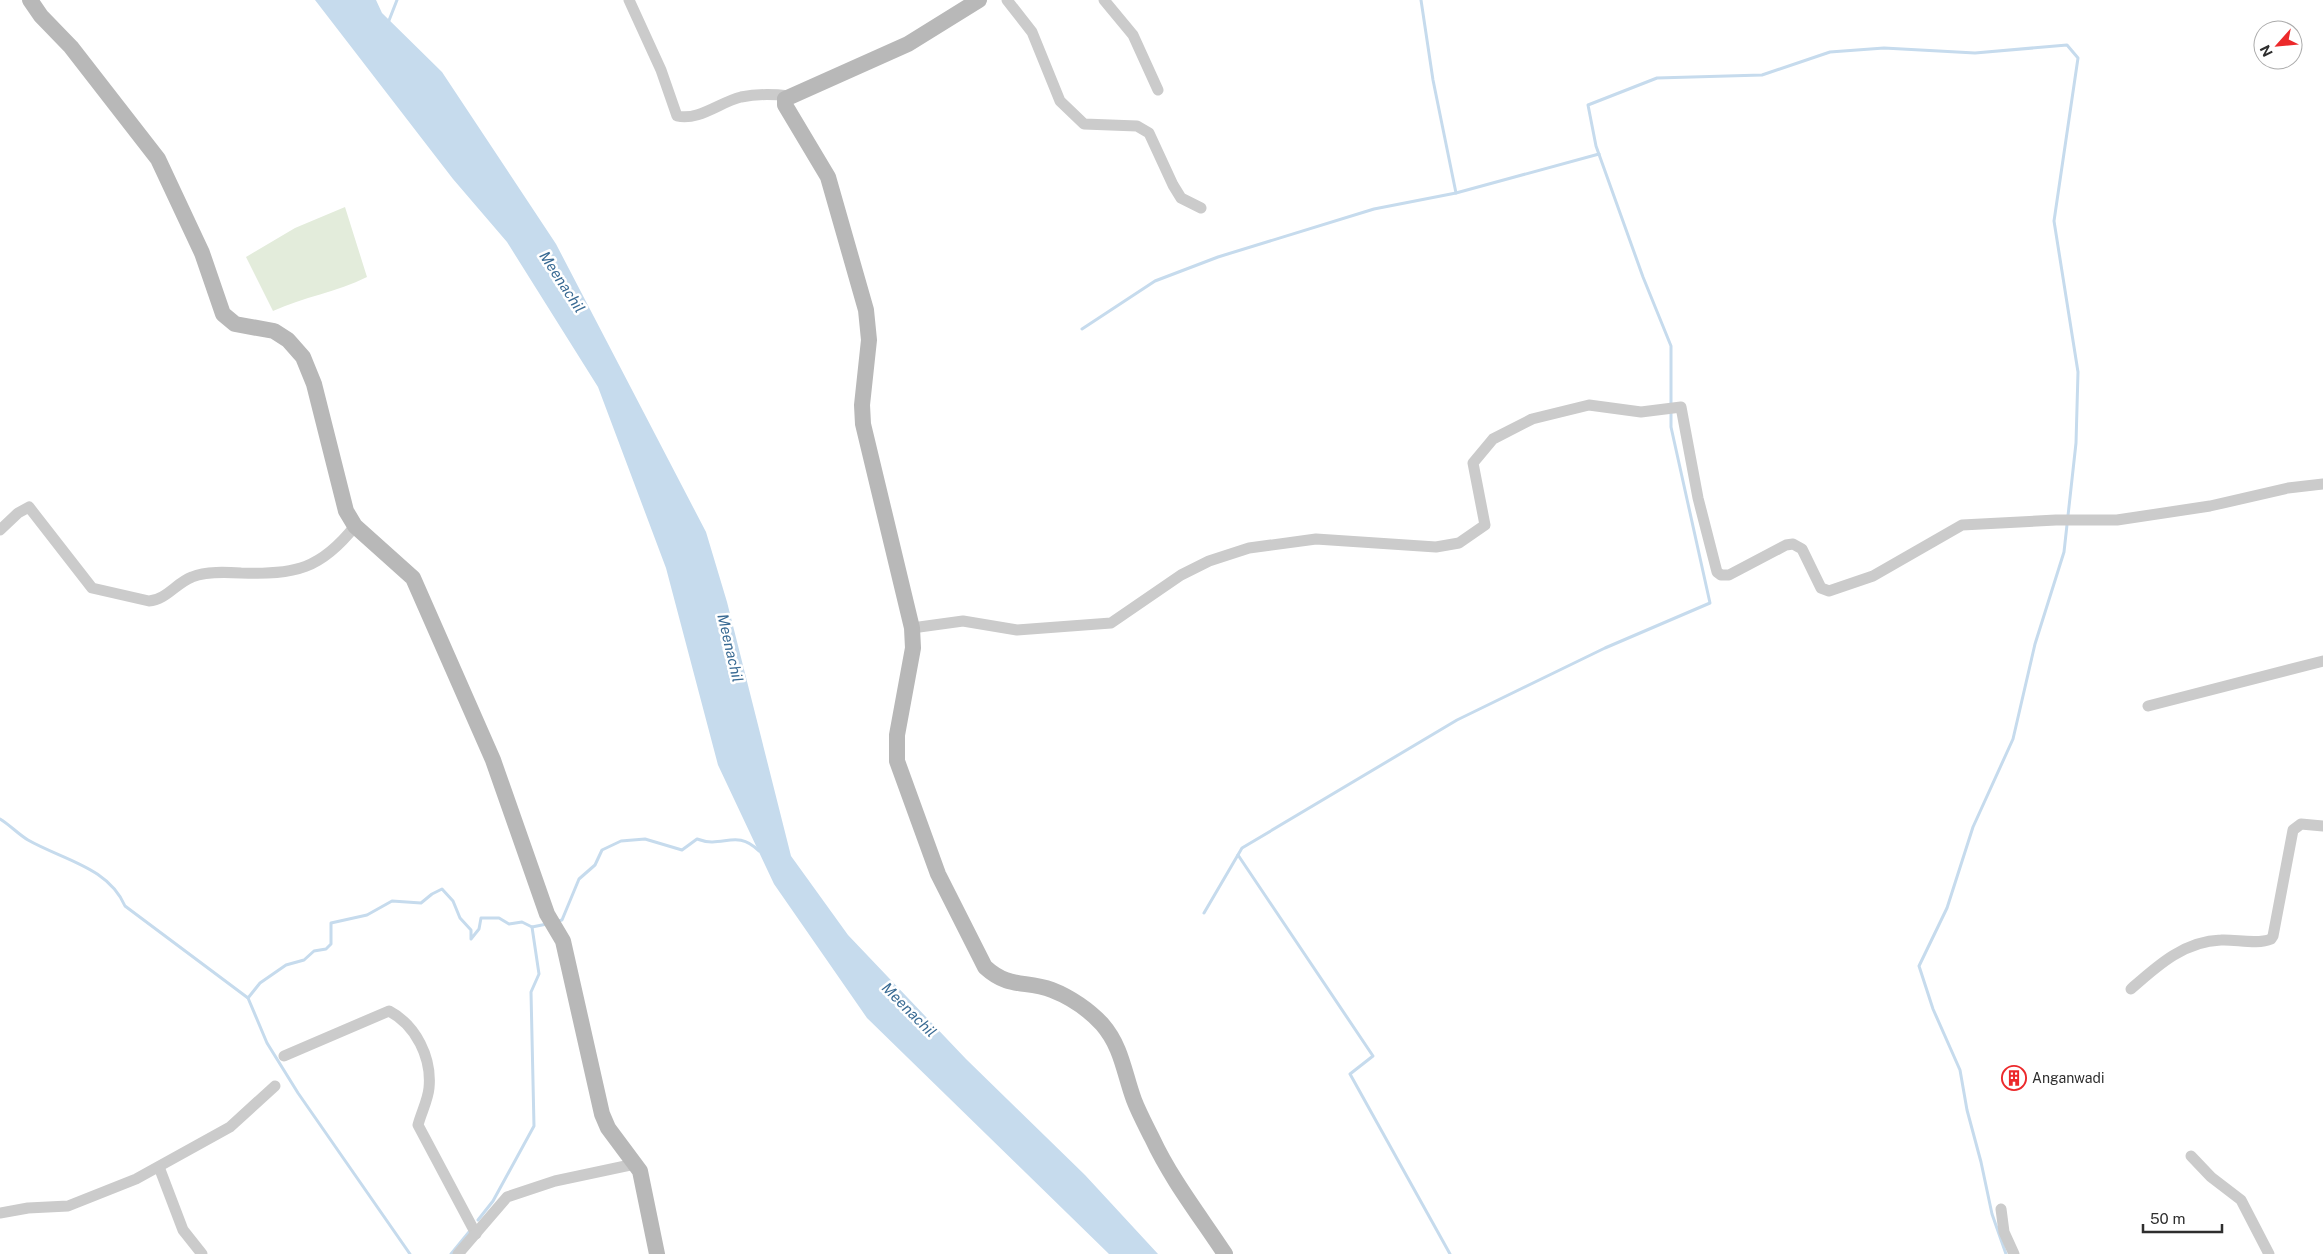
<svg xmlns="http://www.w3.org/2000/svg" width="2323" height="1254" font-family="'Public Sans',sans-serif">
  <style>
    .green { fill: #e3ecdb }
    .water { fill: #c6dbed }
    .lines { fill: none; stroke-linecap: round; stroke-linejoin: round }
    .stream { stroke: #c6dbed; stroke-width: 3 }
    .street { stroke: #cbcbcb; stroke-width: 11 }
    .secondary { stroke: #b8b8b8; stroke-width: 16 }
    .labels { text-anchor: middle; stroke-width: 5; stroke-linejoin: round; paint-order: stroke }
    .poi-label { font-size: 14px; fill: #2e2e2e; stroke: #fff; text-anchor: start }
    .water-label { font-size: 15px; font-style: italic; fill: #396a93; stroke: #fff }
  </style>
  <rect width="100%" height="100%" fill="#fff"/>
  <path class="green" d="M 345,207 L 367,277 C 337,292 303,297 273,311 L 246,257 L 295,228 Z"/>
  <polygon class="water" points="315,0 376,0 382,13 442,72 556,244 706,532 727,602 791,856 848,935 966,1059 1085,1175 1158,1254 1109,1254 867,1018 774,884 718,765 666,568 598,387 507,242 453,179"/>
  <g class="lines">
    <g class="stream">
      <polyline points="1421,0 1433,80 1456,193"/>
      <polyline points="388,23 397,0"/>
      <polyline points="1082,329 1155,281 1218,257 1374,209 1456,193 1599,154"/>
      <path d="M 0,819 C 10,825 18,834 28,840 C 63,860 108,867 125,906 L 248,998 L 260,983 L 286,965 L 304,960 L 314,951 L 326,949 L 331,944 L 331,923 L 367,915 L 392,901 L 421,903 L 432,894 L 442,889 L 453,901 L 460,918 L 471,930 L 471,939 L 479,929 L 481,918 L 499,918 L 509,924 L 522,922 L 532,927 L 547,924"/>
      <polyline points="1238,855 1373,1056 1350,1074 1450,1254"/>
      <polyline points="1204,913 1242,848 1457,720 1605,648 1710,603 1671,427 1671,346 1643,277 1596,146 1588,105 1657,78 1762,75 1830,52 1884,48 1975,53 2067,45 2078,58 2054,221 2078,372 2076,443 2064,552 2035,644 2013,739 1973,827 1947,908 1919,966 1933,1009 1960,1070 1967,1110 1981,1162 1992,1214 2006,1254"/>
      <path d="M 558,921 L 562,920 L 579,879 L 595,865 L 602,850 L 621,841 L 645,839 L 682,850 L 697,839 C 723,849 736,828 759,851"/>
      <polyline points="248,998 267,1043 298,1093 410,1254"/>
      <polyline points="478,1220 493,1201 534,1126 531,992 539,974 532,927"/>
      <polyline points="451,1254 469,1232"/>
    </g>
    <g class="street">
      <path d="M 629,0 L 661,70 L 677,116 C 699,121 720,102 741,97 C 756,94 773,94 789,96"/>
      <polyline points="1007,0 1032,32 1060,101 1084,124 1137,126 1149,133 1173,185 1181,198 1201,208"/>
      <polyline points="1104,0 1133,35 1158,90"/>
      <path d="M 0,530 L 18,513 L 29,507 L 92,588 L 149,601 C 166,600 176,583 192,577 C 206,571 226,572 241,573 C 295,575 321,569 355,526"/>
      <polyline points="912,628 963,621 1017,630 1111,623 1181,575 1209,561 1249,548 1316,539 1436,547 1459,543 1485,525 1473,463 1493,439 1532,419 1589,405 1641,412 1681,407 1698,498 1717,572 1721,575 1729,575 1786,545 1793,544 1802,549 1821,588 1829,591 1873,576 1962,525 2056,520 2117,520 2210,506 2288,488 2323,484"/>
      <polyline points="2148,706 2323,661"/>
      <path d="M 2131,989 C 2157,966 2184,941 2221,940 C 2235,939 2258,945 2271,939 L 2273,936 L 2293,830 L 2301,824 L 2323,826"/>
      <path d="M 284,1056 L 389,1011 C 416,1025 432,1058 429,1088 C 428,1100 421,1113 418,1125 L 476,1234"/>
      <polyline points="2191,1156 2211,1177 2241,1200 2269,1254"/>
      <polyline points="159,1167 183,1230 202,1254"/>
      <polyline points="2001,1209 2004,1232 2014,1254"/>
      <polyline points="0,1213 28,1208 68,1206 136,1179 230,1127 275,1086"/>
      <polyline points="458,1254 507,1197 555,1181 635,1164"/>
    </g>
    <g class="secondary">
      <polyline points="30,0 41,16 71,47 158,159 202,253 223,314 235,324 274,331 288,340 303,357 314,384 346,511 355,526 413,578 493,760 547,914 563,941 602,1114 608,1128 640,1171 657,1254"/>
      <path d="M 979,0 L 908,44 L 785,99 L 785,105 L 828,177 L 866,310 L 869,340 L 862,405 L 863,424 L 912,628 L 913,648 L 897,735 L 897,761 L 938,874 L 985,967 C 1009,989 1025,980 1052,990 C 1070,997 1089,1010 1102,1024 C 1122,1047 1124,1073 1134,1100 C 1139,1113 1146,1126 1152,1138 C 1171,1179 1200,1216 1225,1254"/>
    </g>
  </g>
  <defs>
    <symbol id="building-ring" viewBox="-11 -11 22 22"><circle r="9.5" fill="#fff" stroke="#ec292b" stroke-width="1.5"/><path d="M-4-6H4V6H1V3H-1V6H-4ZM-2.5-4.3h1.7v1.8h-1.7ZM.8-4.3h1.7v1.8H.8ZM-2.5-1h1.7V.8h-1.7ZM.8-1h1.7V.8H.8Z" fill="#ec292b"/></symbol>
  </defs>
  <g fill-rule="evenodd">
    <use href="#building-ring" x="2000" y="1064" width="28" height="28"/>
  </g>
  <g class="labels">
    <g class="poi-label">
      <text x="2032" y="1083">Anganwadi</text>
    </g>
    <g class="water-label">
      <text transform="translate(562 282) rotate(57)" y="5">Meenachil</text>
      <text transform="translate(730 648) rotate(77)" y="5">Meenachil</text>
      <text transform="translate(909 1010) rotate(45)" y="5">Meenachil</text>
    </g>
  </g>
  <g transform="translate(2278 45) rotate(243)"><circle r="24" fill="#ffffff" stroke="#ababab"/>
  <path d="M0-4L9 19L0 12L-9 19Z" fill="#ec292b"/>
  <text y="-8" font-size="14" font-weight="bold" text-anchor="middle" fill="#2e2e2e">N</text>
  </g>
  <path d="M2143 1224v8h79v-8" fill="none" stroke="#2e2e2e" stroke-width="2.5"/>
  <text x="2150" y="1224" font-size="15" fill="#2e2e2e" stroke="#ffffff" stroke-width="4" paint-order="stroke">50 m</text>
</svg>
